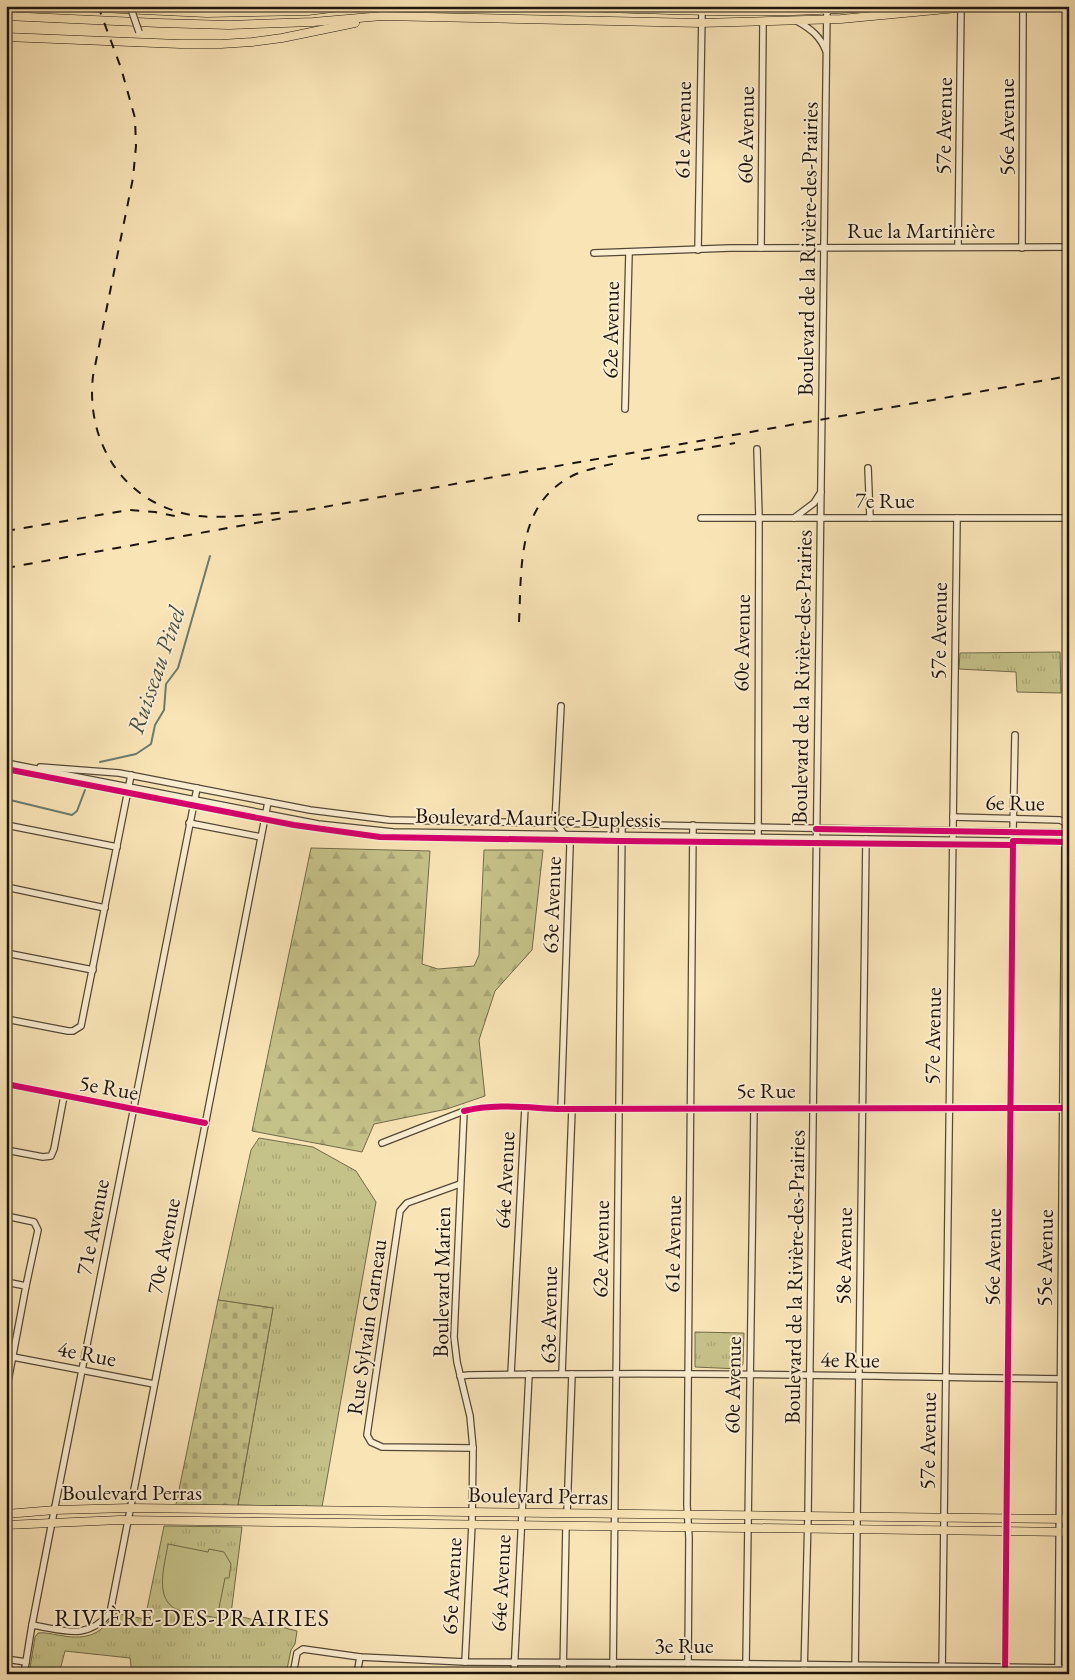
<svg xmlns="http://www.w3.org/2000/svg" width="1075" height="1680" font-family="'EB Garamond',serif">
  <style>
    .grass { fill: url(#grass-tufts); stroke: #716b4a }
    .forest { fill: url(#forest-firs); stroke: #716b4a }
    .cemetery { fill: url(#cemetery-stones); stroke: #716b4a }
    .pitch { fill: #c5c289; stroke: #716b4a }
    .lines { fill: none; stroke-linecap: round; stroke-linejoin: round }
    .stream { stroke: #6a7b6d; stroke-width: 2 }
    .minor-casing { stroke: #544836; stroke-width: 8 }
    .major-casing { stroke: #1d140c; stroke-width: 9 }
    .minor { stroke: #fbedd0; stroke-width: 5.5 }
    .major { stroke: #f9e4b6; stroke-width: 8 }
    .rail { stroke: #1d140c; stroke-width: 2; stroke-dasharray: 9 9; stroke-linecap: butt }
    .minor-bridge-casing { stroke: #544836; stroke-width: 8; stroke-linecap: butt }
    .minor-bridge { stroke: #fbedd0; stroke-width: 5.5 }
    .cycleway-casing { stroke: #fbedd0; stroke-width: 9 }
    .cycleway { stroke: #d6006c; stroke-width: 6 }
    .labels { text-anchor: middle; stroke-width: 4; stroke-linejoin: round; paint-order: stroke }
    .street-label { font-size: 22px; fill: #1d140c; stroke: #fbedd0 }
    .water-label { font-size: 24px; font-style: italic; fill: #4a5045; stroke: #fbedd0 }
    .neighbourhood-label { font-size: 24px; letter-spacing: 1px; fill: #1d140c; stroke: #fbedd0 }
  </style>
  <defs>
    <pattern id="grass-tufts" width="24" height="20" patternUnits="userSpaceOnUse" patternTransform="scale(1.25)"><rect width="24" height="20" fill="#c5c289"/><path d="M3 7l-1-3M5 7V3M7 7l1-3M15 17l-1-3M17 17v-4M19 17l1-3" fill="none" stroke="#a9a675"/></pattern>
    <pattern id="forest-firs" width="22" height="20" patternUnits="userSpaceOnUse" patternTransform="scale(1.25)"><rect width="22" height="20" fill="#c5c289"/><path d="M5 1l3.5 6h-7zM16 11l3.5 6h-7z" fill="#a9a675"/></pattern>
    <pattern id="cemetery-stones" width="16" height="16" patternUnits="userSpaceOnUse" patternTransform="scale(1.25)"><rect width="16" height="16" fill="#c5c289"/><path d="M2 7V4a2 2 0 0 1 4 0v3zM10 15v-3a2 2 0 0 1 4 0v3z" fill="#a9a675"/></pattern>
  </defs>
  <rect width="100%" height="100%" fill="#f9e4b6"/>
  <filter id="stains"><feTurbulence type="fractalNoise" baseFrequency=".004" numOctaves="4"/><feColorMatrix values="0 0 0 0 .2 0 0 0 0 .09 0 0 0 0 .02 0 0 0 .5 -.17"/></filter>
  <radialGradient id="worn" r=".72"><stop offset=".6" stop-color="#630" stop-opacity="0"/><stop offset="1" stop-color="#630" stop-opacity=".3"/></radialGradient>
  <g class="grass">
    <polygon points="1060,652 1061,693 1017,692 1016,672 959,669 960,653"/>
    <polygon points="259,1138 313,1147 356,1171 376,1202 322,1507 238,1505 273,1308 218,1300 251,1150"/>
    <polygon points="695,1332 744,1333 743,1364 740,1369 695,1367"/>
    <path d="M 164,1526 L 242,1527 L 231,1614 L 297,1631 L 295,1644 L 291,1650 L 286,1674 L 132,1674 L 130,1658 L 65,1651 L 59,1674 L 29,1674 L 35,1637 L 38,1633 C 45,1632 51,1634 58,1635 C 83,1640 101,1637 114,1613 L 145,1619 Z"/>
  </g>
  <polygon class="forest" points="311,848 430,851 422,964 438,969 474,966 479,955 484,850 543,850 532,950 495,991 479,1040 485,1096 447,1109 374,1124 362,1152 252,1131"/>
  <polygon class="cemetery" points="218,1300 273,1308 237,1510 175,1509"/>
  <path class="pitch" d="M 168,1544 L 208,1552 L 209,1549 L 224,1552 L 231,1564 L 229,1578 L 225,1578 L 217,1618 C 204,1615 190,1614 178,1610 C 153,1600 165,1564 168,1544 Z"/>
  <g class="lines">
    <g class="stream">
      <polyline points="100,762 136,754 151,744 155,725 164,710 166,684 178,668 210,556"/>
      <polyline points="6,799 72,815 77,811 85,790"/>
    </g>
    <defs>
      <g id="minor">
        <path d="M 797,21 C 811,29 820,36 826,51"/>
        <polyline points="958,247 961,6"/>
        <polyline points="761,248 763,22"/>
        <polyline points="1022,248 1023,6"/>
        <polyline points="698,250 702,12"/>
        <polyline points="594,253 730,248 1069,247"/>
        <polyline points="625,409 629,253"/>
        <polyline points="757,449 759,517 758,838"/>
        <polyline points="868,468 870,518"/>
        <polyline points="701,518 1069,518"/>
        <polyline points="794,518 814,503 821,492"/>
        <polyline points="1069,659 1069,757"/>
        <polyline points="561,706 555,823 569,840 570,846 561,1109"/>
        <polyline points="6,763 318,824 393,832 1069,842"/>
        <polyline points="40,767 119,773 310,810 389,820 1069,833"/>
        <polyline points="953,817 1060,820 1066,823 1066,833"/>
        <polyline points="189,823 261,837"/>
        <polyline points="6,825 117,847"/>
        <polyline points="1013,832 1015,735"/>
        <polyline points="6,887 105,908"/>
        <polyline points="6,953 93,970"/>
        <polyline points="6,1019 68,1031 73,1031 81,1026 131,775"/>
        <polyline points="6,1084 205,1123"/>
        <polyline points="464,1111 454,1337 457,1362 470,1416 473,1448 472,1524 465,1662"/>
        <path d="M 382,1143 L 464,1111 C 495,1103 530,1108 561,1109 L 1069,1108"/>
        <polyline points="6,1150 43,1157 51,1156 54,1149 64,1096"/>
        <polyline points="460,1184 407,1203 400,1211 367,1435 371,1442 382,1447 473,1448"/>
        <polyline points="6,1216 34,1222 38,1230 26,1286 6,1392"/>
        <polyline points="6,1282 26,1286"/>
        <polyline points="13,1357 154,1384"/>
        <polyline points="511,1374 525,1107"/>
        <polyline points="562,1374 572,1109"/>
        <path d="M 572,1374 C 737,1372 903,1377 1069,1379"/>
        <polyline points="460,1376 469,1375 572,1374 567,1513"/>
        <path d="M 32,1625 C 64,1630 86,1641 110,1613 L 268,802"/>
        <polyline points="6,1659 26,1662"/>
        <polyline points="688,1663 689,1538 687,1505 693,825"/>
        <polyline points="746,1664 754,1108"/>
        <polyline points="24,1674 32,1625 50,1532 197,788"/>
        <polyline points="293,1674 297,1653 303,1649 360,1657 465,1662 688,1663 1069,1668"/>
        <polyline points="357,1674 360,1657"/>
        <polyline points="514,1674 529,1374"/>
        <polyline points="563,1674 566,1526"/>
        <polyline points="613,1674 622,824"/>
        <polyline points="804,1674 808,1516 827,6"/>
        <polyline points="855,1674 866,839"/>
        <polyline points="942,1674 957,518"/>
        <polyline points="1005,1674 1013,841"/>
        <polyline points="1058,1674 1065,842"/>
      </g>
      <g id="major">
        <polyline points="58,6 207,13 308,11 348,6"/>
        <path d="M 553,6 C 662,10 772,16 881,6"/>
        <polyline points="6,16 159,23 229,25 313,22 382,16 701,23 841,19 978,6"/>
        <polyline points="6,37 180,44 221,44 252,42 282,38 355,23"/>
        <polyline points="6,1514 55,1510 130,1508 1069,1519"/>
        <polyline points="6,1525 120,1520 1069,1532"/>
      </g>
    </defs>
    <use href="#minor" class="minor-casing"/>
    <use href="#major" class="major-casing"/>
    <use href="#minor" class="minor"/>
    <use href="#major" class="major"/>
    <g class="rail">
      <path d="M 98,6 L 121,68 L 135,118 L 136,146 L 133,178 L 93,376 C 85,445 127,507 198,516 C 229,519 269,513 301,511 L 1069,376"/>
      <polyline points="641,459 735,443"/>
      <polyline points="6,531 129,510 155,512 175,516"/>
      <polyline points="6,568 289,517"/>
      <path d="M 519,622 C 522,566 516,502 576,474 C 589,469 603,466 617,463"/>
    </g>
    <defs>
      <polyline id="minor-bridge" points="130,6 139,32"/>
    </defs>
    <use href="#minor-bridge" class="minor-bridge-casing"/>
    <use href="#minor-bridge" class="minor-bridge"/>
    <defs>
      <g id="cycleway">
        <polyline points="6,769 294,825 380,837 621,841 1013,845"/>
        <polyline points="816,829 1069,833"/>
        <polyline points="6,1084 205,1123"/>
        <path d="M 464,1111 C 495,1103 530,1108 561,1109 L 1069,1108"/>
        <polyline points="1005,1674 1013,841 1069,842"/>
      </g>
    </defs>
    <use href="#cycleway" class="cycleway-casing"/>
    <use href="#cycleway" class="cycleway"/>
  </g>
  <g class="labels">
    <g class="street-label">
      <text transform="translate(943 126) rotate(-89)" y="8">57e Avenue</text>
      <text transform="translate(1006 127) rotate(-90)" y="8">56e Avenue</text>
      <text transform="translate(682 130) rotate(-89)" y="8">61e Avenue</text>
      <text transform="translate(745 135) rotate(-89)" y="8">60e Avenue</text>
      <text x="921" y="238">Rue la Martinière</text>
      <text transform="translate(807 249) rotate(-89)" y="8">Boulevard de la Rivière-des-Prairies</text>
      <text transform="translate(610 330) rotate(-89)" y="8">62e Avenue</text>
      <text x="885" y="508">7e Rue</text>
      <text transform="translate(938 631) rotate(-89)" y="8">57e Avenue</text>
      <text transform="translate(741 643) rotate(-89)" y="8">60e Avenue</text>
      <text transform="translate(801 677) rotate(-89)" y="8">Boulevard de la Rivière-des-Prairies</text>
      <text transform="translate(1015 802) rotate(1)" y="8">6e Rue</text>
      <text transform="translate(538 817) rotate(1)" y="8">Boulevard Maurice-Duplessis</text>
      <text transform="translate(551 905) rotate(-88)" y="8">63e Avenue</text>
      <text transform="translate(932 1036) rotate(-89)" y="8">57e Avenue</text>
      <text transform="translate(109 1087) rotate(10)" y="8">5e Rue</text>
      <text x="766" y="1098">5e Rue</text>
      <text transform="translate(504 1180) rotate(-87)" y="8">64e Avenue</text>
      <text transform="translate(92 1227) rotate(-79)" y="8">71e Avenue</text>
      <text transform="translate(672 1244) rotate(-89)" y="8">61e Avenue</text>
      <text transform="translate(163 1246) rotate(-79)" y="8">70e Avenue</text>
      <text transform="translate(600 1249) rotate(-89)" y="8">62e Avenue</text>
      <text transform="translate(843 1256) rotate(-89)" y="8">58e Avenue</text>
      <text transform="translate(992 1257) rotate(-89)" y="8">56e Avenue</text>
      <text transform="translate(1044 1258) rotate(-89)" y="8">55e Avenue</text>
      <text transform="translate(794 1277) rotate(-89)" y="8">Boulevard de la Rivière-des-Prairies</text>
      <text transform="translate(441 1282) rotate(-89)" y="8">Boulevard Marien</text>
      <text transform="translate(548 1315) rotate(-89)" y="8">63e Avenue</text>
      <text transform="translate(366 1327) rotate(-82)" y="8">Rue Sylvain Garneau</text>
      <text transform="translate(87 1353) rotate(11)" y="8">4e Rue</text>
      <text transform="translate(850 1359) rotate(1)" y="8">4e Rue</text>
      <text transform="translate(732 1385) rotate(-89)" y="8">60e Avenue</text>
      <text transform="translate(927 1441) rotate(-89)" y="8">57e Avenue</text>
      <text x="132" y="1500">Boulevard Perras</text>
      <text transform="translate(538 1495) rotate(1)" y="8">Boulevard Perras</text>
      <text transform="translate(500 1583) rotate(-87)" y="8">64e Avenue</text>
      <text transform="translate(451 1586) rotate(-87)" y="8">65e Avenue</text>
      <text x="684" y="1653">3e Rue</text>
    </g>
    <g class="water-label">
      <text transform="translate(156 670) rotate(-71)" y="8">Ruisseau Pinel</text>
    </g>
    <g class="neighbourhood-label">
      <text x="192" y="1626">RIVIÈRE-DES-PRAIRIES</text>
    </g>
  </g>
  <rect width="1075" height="1680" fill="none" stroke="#f9e4b6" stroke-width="25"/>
  <rect x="8" y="8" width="1060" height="1665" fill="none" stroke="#1d140c" stroke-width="2.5"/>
  <rect x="12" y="12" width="1050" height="1655" fill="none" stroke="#1d140c"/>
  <rect width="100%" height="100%" filter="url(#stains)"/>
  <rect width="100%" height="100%" fill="url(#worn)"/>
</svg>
